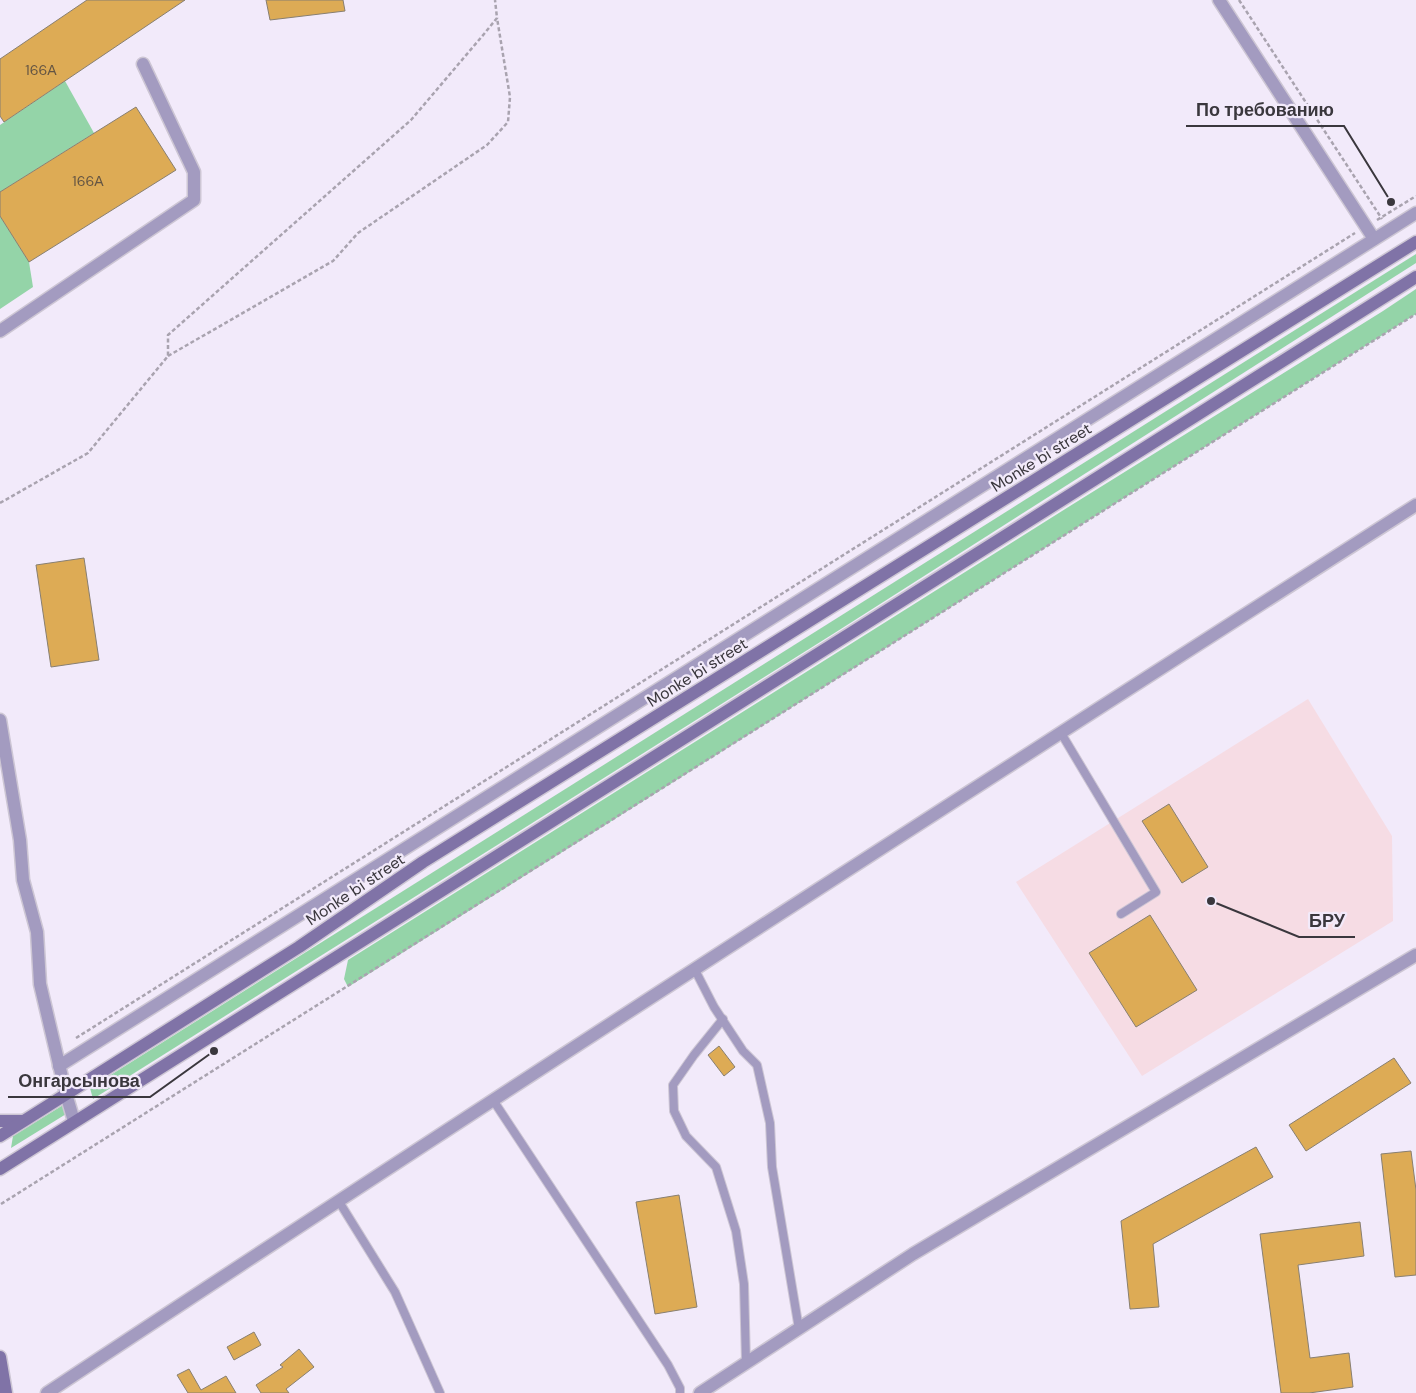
<svg xmlns="http://www.w3.org/2000/svg" width="1416" height="1393" font-family="'DM Sans',sans-serif">
  <style>
    .industrial { fill: #f6dce4 }
    .green { fill: #94d4a8 }
    .building { fill: #ddab55; stroke: #887f71 }
    .lines { fill: none; stroke-linecap: round; stroke-linejoin: round }
    .lane-casing { stroke: #cdc6d4; stroke-width: 10 }
    .street-casing { stroke: #cdc6d4; stroke-width: 15 }
    .secondary-casing { stroke: #cdc6d4; stroke-width: 15 }
    .path { stroke: #a9a3af; stroke-width: 2.5; stroke-dasharray: 4 2.5; stroke-linecap: butt }
    .lane { stroke: #a39bc0; stroke-width: 8 }
    .street { stroke: #a39bc0; stroke-width: 12 }
    .secondary { stroke: #8073a7; stroke-width: 12 }
    .labels { text-anchor: middle; stroke-width: 4.5; stroke-linejoin: round; paint-order: stroke }
    .number-label { font-size: 14px; fill: #635443 }
    .street-label { font-size: 16px; fill: #3a373d; stroke: #f2eafa }
    .leader { fill: none; stroke: #3a373d; stroke-width: 2 }
    .callout-dot { fill: #3a373d; stroke: #f2eafa; stroke-width: 2 }
    .callout-label { font-size: 18px; text-anchor: middle; font-weight: bold; fill: #3a373d; stroke: #f2eafa; stroke-width: 4.5; stroke-linejoin: round; paint-order: stroke }
  </style>
  <rect width="100%" height="100%" fill="#f2eafa"/>
  <polygon class="industrial" points="1308,699 1392,836 1393,921 1142,1076 1016,882"/>
  <g class="green">
    <polygon points="65,81 94,133 0,192 0,125"/>
    <polygon points="0,216 29,262 33,287 0,309"/>
    <polygon points="1416,254 1416,263 833,634 93,1099 90,1088"/>
    <polygon points="1416,289 1416,314 348,987 344,979 348,960 1070,506 1383,311"/>
    <polygon points="68,1102 71,1111 11,1148 13,1136"/>
  </g>
  <g class="building">
    <polygon points="87,0 185,0 4,122 0,116 0,59"/>
    <polygon points="266,0 343,0 345,11 270,20"/>
    <polygon points="136,107 176,170 29,262 0,216 0,192"/>
    <polygon points="84,558 99,660 51,667 36,565"/>
    <polygon points="1169,804 1208,867 1182,883 1142,821"/>
    <polygon points="1150,915 1197,990 1136,1027 1089,953"/>
    <polygon points="719,1046 735,1067 724,1076 708,1055"/>
    <polygon points="1394,1058 1411,1083 1306,1151 1289,1125"/>
    <polygon points="1256,1147 1273,1177 1153,1244 1159,1307 1130,1309 1121,1221"/>
    <polygon points="1411,1151 1416,1190 1416,1275 1395,1277 1381,1154"/>
    <polygon points="679,1195 697,1307 655,1314 636,1202"/>
    <polygon points="1360,1222 1364,1256 1298,1265 1310,1358 1349,1353 1353,1387 1309,1393 1281,1393 1260,1234"/>
    <polygon points="254,1332 261,1345 234,1360 227,1347"/>
    <polygon points="299,1349 314,1367 286,1389 289,1393 261,1393 256,1385 283,1367 280,1365"/>
    <polygon points="189,1369 201,1390 226,1376 236,1393 188,1393 177,1375"/>
  </g>
  <g class="lines">
    <defs>
      <g id="lane">
        <polyline points="1061,733 1156,892 1121,914"/>
        <polyline points="695,970 714,1007 743,1051 757,1065 770,1123 772,1167 799,1329"/>
        <polyline points="723,1019 694,1055 673,1085 674,1111 686,1136 716,1167 736,1231 744,1284 746,1363"/>
        <polyline points="493,1100 668,1365 680,1388 680,1393"/>
        <polyline points="338,1200 395,1292 440,1393"/>
      </g>
      <g id="street">
        <polyline points="1219,0 1374,239"/>
        <polyline points="0,331 194,200 194,172 143,64"/>
        <polyline points="0,720 20,840 23,880 37,932 40,984 66,1094 74,1121"/>
        <polyline points="59,1066 1416,213"/>
        <path d="M 47,1393 C 501,1092 958,798 1416,505"/>
        <polyline points="700,1393 913,1254 1416,955"/>
      </g>
      <g id="secondary">
        <polyline points="0,1121 22,1121"/>
        <polyline points="0,1136 299,947 423,862 1416,242"/>
        <polyline points="0,1169 1416,277"/>
        <polyline points="0,1357 6,1393"/>
      </g>
    </defs>
    <use href="#lane" class="lane-casing"/>
    <use href="#street" class="street-casing"/>
    <use href="#secondary" class="secondary-casing"/>
    <g class="path">
      <polyline points="1239,0 1382,219"/>
      <polyline points="1377,220 1416,196"/>
      <polyline points="168,356 333,261 358,233 487,145 508,122 510,97 497,18"/>
      <polyline points="0,503 88,453 168,356 168,335 411,120 484,34 497,18 495,0"/>
      <polyline points="76,1038 1355,233"/>
      <polyline points="1,1204 1416,314"/>
    </g>
    <use href="#lane" class="lane"/>
    <use href="#street" class="street"/>
    <use href="#secondary" class="secondary"/>
  </g>
  <g class="labels">
    <g class="number-label">
      <text x="41" y="75">166А</text>
      <text x="88" y="186">166А</text>
    </g>
    <g class="street-label">
      <text transform="translate(1041 457) rotate(-32)" y="6">Monke bi street</text>
      <text transform="translate(697 672) rotate(-32)" y="6">Monke bi street</text>
      <text transform="translate(355 889) rotate(-34)" y="6">Monke bi street</text>
    </g>
  </g>
  <path class="leader" d="M1391 202L1344 126H1186M1211 901L1299 937H1355M214 1051L150 1097H8"/>
  <g class="callout-dot">
    <circle cx="1391" cy="202" r="5"/>
    <circle cx="1211" cy="901" r="5"/>
    <circle cx="214" cy="1051" r="5"/>
  </g>
  <g class="callout-label">
    <text x="1265" y="116">По требованию</text>
    <text x="1327" y="927">БРУ</text>
    <text x="79" y="1087">Онгарсынова</text>
  </g>
</svg>
